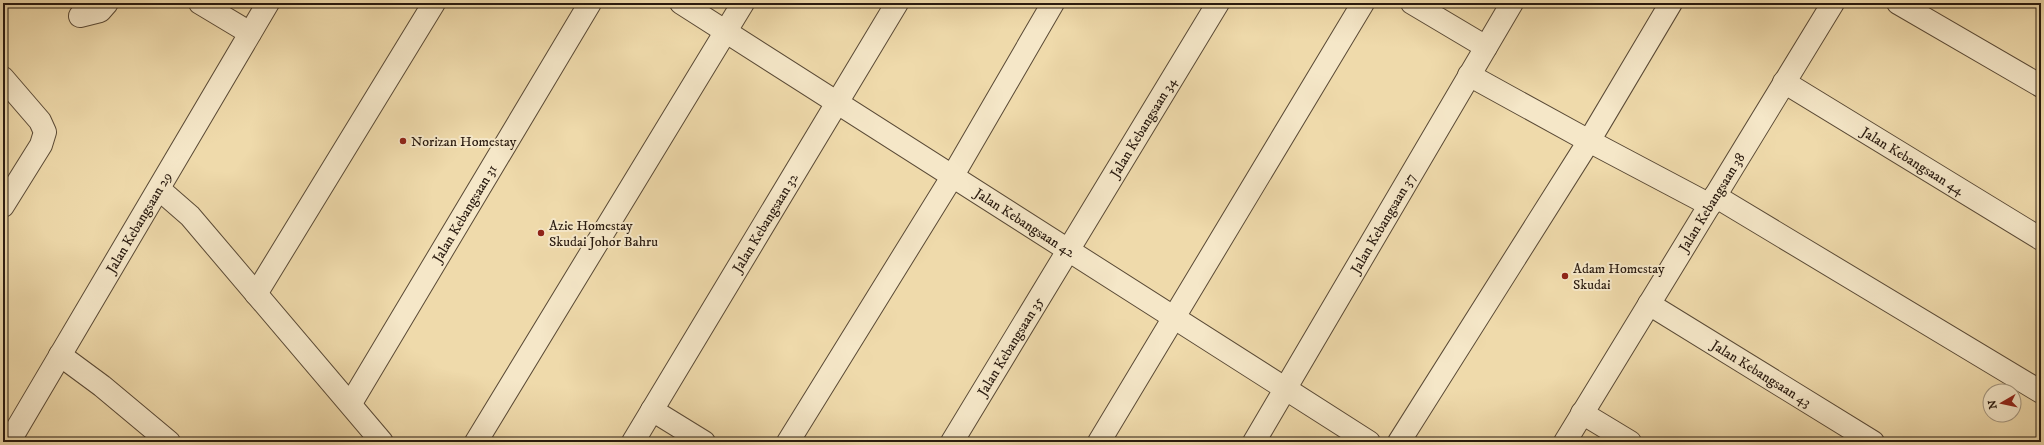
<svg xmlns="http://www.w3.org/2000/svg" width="2044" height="445" font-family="'IM FELL DW Pica',serif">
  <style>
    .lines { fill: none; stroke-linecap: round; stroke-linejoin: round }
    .minor-casing { stroke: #5a4a36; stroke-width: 24 }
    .minor { stroke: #f5e7c8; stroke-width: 22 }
    .poi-dot { fill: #8f2418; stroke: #f5e7c8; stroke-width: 1.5 }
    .labels { text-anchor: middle; stroke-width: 4; stroke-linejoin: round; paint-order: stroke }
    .street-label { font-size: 14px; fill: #291a0f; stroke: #f5e7c8 }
    .poi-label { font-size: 14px; fill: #291a0f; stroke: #f5e7c8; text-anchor: start }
  </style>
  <rect width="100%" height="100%" fill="#efdaab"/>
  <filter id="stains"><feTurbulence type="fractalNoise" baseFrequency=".005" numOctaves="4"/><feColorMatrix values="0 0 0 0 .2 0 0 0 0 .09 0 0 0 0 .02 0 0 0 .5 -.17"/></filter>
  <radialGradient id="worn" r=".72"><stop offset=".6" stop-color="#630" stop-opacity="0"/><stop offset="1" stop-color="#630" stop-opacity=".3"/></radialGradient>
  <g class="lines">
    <defs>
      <g id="minor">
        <polyline points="200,3 250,33"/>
        <path id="s1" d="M 681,3 L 1369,442"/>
        <polyline points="1412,3 1486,47"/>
        <polyline points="1898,3 2041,86"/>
        <polyline points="80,16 100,11 107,3"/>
        <polyline points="1469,75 1589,141 1710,205"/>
        <polyline points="3,78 40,121 45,132 41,145 3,206"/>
        <path id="s2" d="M 1784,82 L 2041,239"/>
        <polyline points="159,189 190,216 382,442"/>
        <polyline points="1715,196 2041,392"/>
        <polyline points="256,294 434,3"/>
        <path id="s3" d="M 1649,304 L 1873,442"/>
        <polyline points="60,355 102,386 169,442"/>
        <path id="s4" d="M 351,403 L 590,3"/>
        <polyline points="652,410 704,442"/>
        <polyline points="1582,413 1630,442"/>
        <path id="s5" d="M 9,442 L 268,3"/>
        <polyline points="476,442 743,3"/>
        <path id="s6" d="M 633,442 L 897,3"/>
        <polyline points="788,442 952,177 1053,3"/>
        <path id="s7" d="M 952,442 L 1218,3"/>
        <polyline points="1099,442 1363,3"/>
        <path id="s8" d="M 1254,442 L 1512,3"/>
        <polyline points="1399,442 1589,141 1671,3"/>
        <path id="s9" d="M 1565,442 L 1833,3"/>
      </g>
    </defs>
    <use href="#minor" class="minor-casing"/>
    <use href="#minor" class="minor"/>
  </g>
  <g class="poi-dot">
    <circle cx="403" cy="141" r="4"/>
    <circle cx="541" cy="233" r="4"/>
    <circle cx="1565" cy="276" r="4"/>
  </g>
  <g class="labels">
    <g class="street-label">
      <text dy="5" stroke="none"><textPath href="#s7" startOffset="368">Jalan Kebangsaan 34</textPath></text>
      <text dy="5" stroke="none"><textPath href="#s2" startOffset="151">Jalan Kebangsaan 44</textPath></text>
      <text dy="5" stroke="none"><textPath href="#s9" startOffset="281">Jalan Kebangsaan 38</textPath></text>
      <text dy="5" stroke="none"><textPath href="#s4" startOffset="221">Jalan Kebangsaan 31</textPath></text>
      <text dy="5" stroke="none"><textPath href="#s6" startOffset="256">Jalan Kebangsaan 32</textPath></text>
      <text dy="5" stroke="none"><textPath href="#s8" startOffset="254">Jalan Kebangsaan 37</textPath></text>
      <text dy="5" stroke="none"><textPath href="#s5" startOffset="255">Jalan Kebangsaan 29</textPath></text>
      <text dy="5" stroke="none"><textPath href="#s1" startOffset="408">Jalan Kebangsaan 42</textPath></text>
      <text dy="5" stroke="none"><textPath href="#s7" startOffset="112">Jalan Kebangsaan 35</textPath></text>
      <text dy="5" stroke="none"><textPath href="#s3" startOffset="132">Jalan Kebangsaan 43</textPath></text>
    </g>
    <g class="poi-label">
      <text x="411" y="146">Norizan Homestay</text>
      <text x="549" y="230">Azie Homestay<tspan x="549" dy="16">Skudai Johor Bahru</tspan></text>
      <text x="1573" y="273">Adam Homestay<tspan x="1573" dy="16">Skudai</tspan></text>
    </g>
  </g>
  <rect width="2044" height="445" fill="none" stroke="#efdaab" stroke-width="16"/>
  <rect x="4" y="4" width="2036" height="437" fill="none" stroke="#291a0f" stroke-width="2"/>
  <rect x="8" y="8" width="2028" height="429" fill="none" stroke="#291a0f"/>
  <g transform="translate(2002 403) rotate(261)"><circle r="19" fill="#f5e7c8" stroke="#a3957e"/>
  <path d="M0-3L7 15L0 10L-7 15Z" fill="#8f2418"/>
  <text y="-6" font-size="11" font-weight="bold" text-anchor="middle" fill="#291a0f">N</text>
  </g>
  <rect width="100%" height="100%" filter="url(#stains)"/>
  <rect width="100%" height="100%" fill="url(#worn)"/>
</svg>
